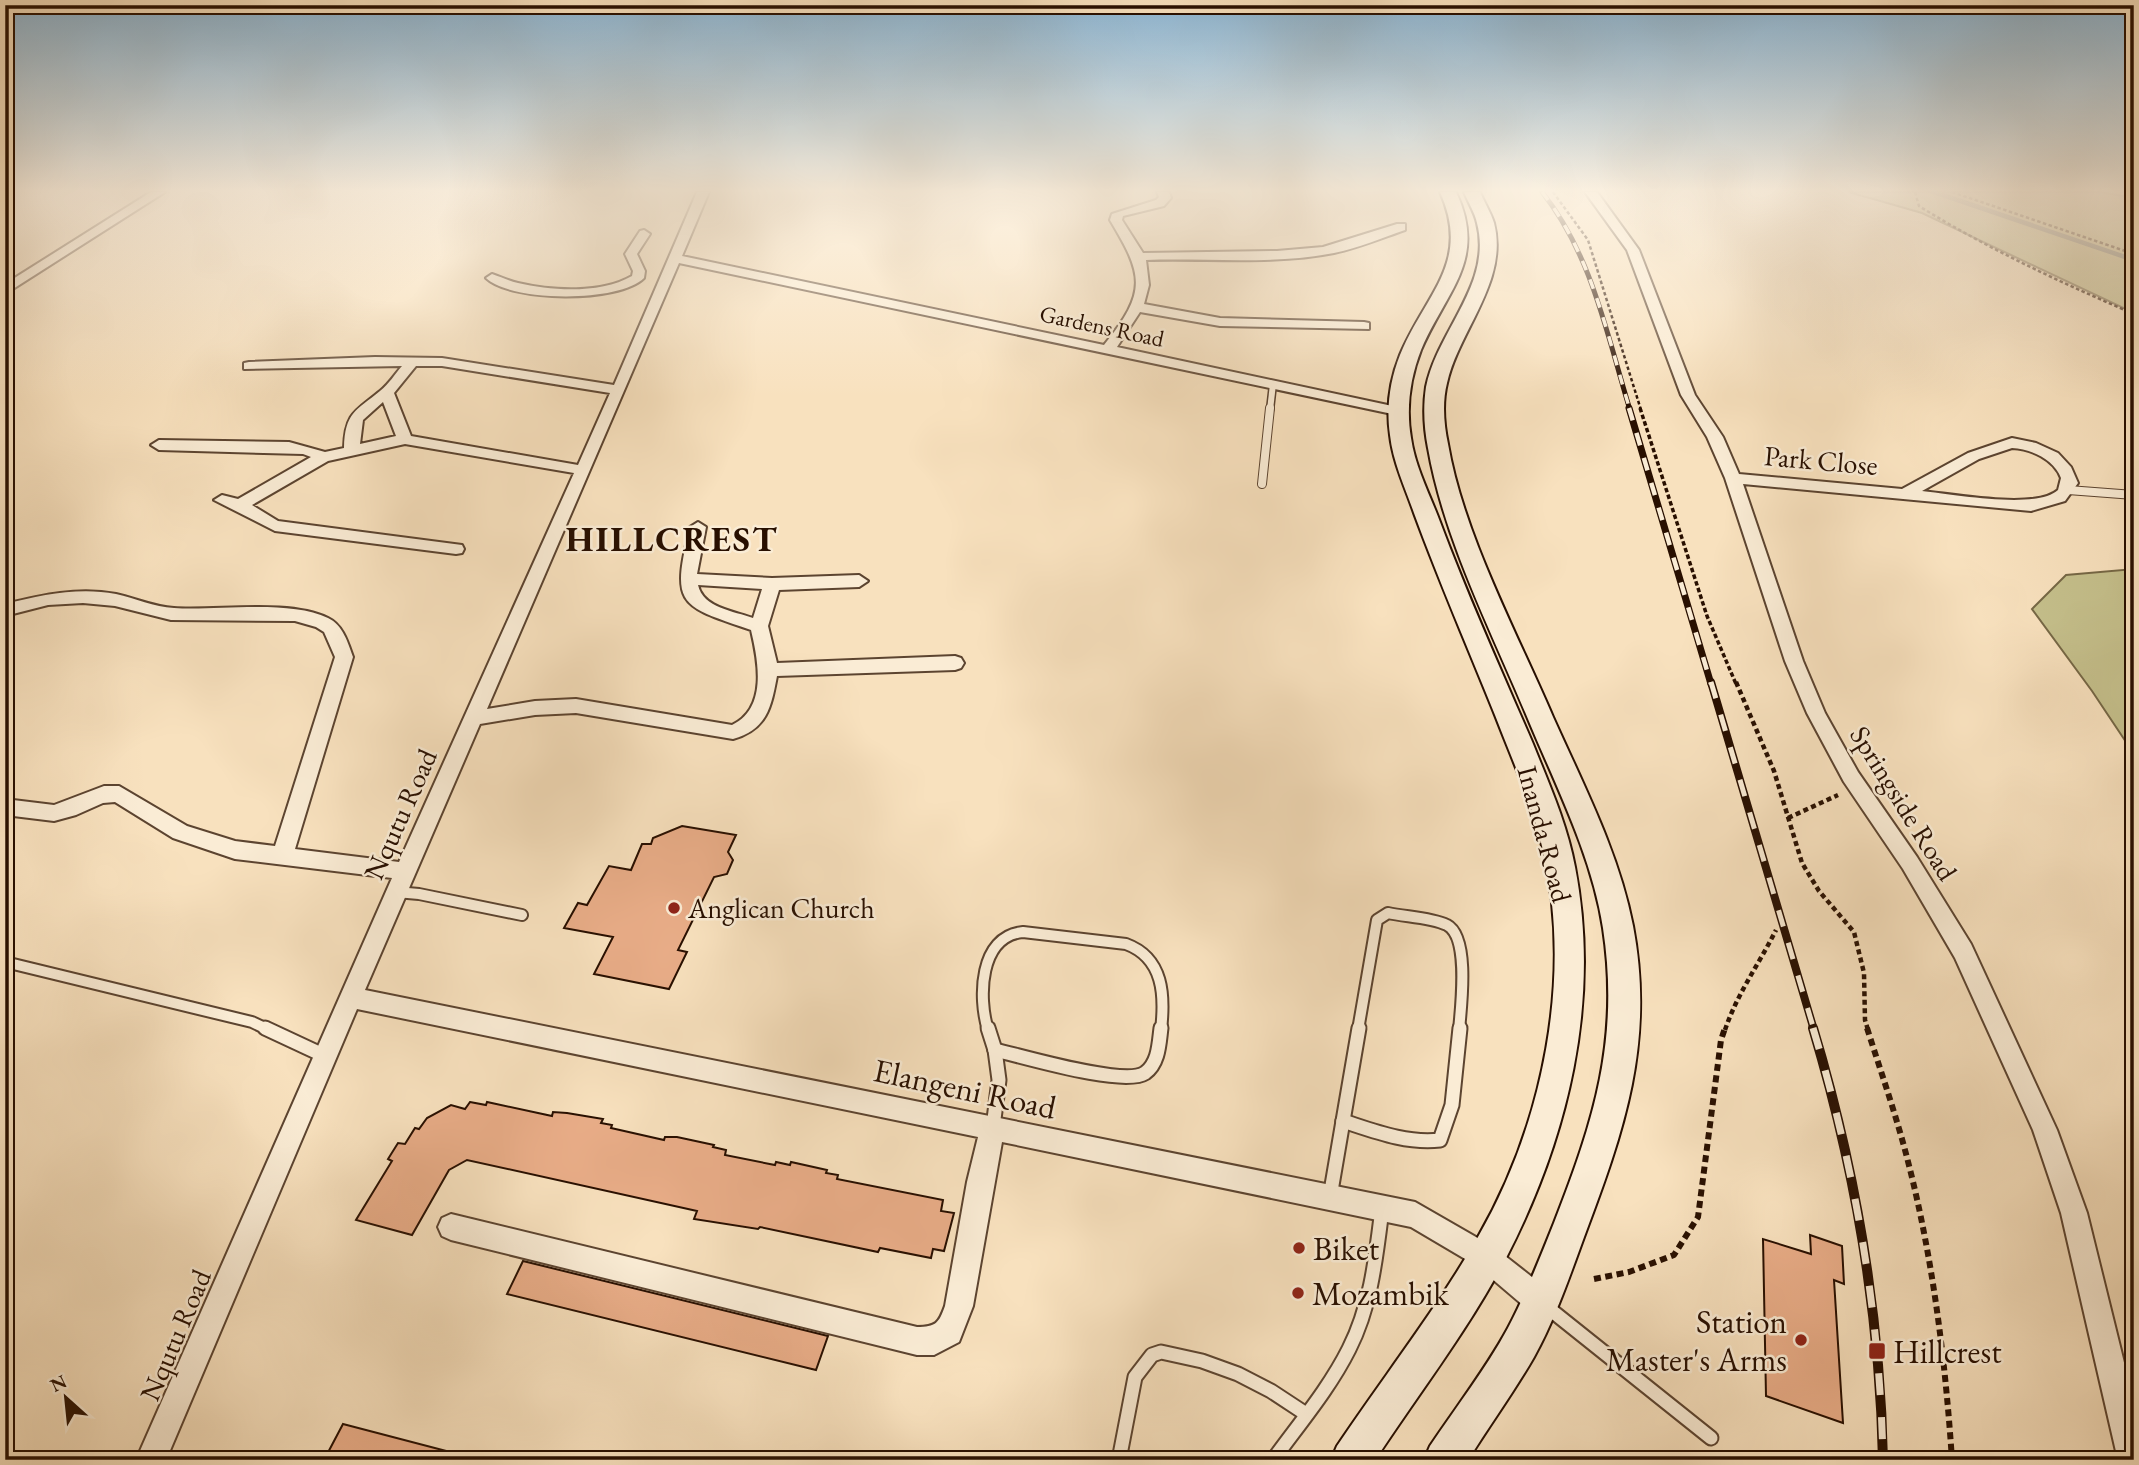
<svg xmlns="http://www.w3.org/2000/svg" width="2139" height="1465" font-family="'EB Garamond',serif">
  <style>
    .green { fill: #c5c08c; stroke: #766846; stroke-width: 2 }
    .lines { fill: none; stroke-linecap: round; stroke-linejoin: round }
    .stream { stroke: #717671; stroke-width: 4.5 }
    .building { fill: #e9ad88; stroke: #280f00; stroke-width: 2 }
    .service-far3-casing { stroke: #5c4430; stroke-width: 9 }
    .service-far2-casing { stroke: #5c4430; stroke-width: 10 }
    .service-far1-casing { stroke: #5c4430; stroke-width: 14 }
    .service-casing { stroke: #5c4430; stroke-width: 17 }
    .minor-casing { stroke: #5c4430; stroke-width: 4 }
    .secondary-casing { stroke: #280f00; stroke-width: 4 }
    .path-far3 { stroke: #280f00; stroke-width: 2.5; stroke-dasharray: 3.5 2.5; stroke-linecap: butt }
    .path-far2 { stroke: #280f00; stroke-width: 3.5; stroke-dasharray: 4.5 2.5; stroke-linecap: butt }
    .path-far1 { stroke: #280f00; stroke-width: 4.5; stroke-dasharray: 5 3.5; stroke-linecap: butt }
    .path { stroke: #280f00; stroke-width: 6; stroke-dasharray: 7 4.5; stroke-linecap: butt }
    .service-far3 { stroke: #faecd5; stroke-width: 6 }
    .service-far2 { stroke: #faecd5; stroke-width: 8 }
    .service-far1 { stroke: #faecd5; stroke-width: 10 }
    .service { stroke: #faecd5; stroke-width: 13 }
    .minor { fill: #faecd5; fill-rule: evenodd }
    .secondary { fill: #faecd5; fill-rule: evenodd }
    .rail-far3-casing { stroke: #280f00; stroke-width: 5 }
    .rail-far2-casing { stroke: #280f00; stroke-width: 7 }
    .rail-far1-casing { stroke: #280f00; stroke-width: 8 }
    .rail-casing { stroke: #280f00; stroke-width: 10 }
    .rail-far3 { stroke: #faecd5; stroke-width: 3.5; stroke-dasharray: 10; stroke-linecap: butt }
    .rail-far2 { stroke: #faecd5; stroke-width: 4.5; stroke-dasharray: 13; stroke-linecap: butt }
    .rail-far1 { stroke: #faecd5; stroke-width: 5; stroke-dasharray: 17; stroke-linecap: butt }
    .rail { stroke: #faecd5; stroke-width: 7; stroke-dasharray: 22; stroke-linecap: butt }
    .poi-dot { fill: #8f2418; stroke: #faecd5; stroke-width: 2.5 }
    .labels { text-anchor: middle; stroke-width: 5; stroke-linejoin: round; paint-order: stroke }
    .far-street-label { font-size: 23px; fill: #280f00; stroke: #faecd5 }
    .street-label { font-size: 28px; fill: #280f00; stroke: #faecd5 }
    .poi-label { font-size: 28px; fill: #280f00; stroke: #faecd5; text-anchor: start }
    .near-street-label { font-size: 33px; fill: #280f00; stroke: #faecd5 }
    .near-poi-label { font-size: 33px; fill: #280f00; stroke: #faecd5; text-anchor: start }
    .district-label { font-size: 35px; font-weight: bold; letter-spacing: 2px; fill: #280f00; stroke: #faecd5 }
  </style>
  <rect width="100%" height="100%" fill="#f8e1be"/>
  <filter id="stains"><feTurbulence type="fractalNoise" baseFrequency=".00286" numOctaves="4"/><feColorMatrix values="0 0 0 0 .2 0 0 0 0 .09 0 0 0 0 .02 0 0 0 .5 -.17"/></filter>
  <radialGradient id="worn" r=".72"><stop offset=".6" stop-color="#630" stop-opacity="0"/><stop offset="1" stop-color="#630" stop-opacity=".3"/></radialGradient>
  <g class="green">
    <polygon points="1849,192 2101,192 2134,198 2134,313 1922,213"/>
    <polygon points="2134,569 2134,754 2092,691 2032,609 2066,575"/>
  </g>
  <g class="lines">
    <polyline class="stream" points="1934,192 2134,260"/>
  </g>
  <g class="building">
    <polygon points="682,826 736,835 728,852 733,860 727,874 714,877 678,950 687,952 669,989 594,974 613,937 564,928 578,903 587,905 609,866 631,870 642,844 651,844 653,838"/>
    <polygon points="470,1102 486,1105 487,1102 552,1116 553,1112 567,1113 603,1119 601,1123 612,1125 611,1128 664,1140 665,1137 677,1137 714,1145 713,1147 726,1150 725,1155 775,1165 776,1162 790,1165 791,1162 827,1170 826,1173 838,1175 837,1179 943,1200 941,1211 954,1213 944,1251 933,1249 931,1258 880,1248 878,1252 760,1227 758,1229 694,1219 697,1211 467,1160 449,1170 412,1235 356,1220 392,1161 388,1159 398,1143 405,1144 415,1128 419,1129 427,1118 451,1105 465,1109"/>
    <polygon points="1810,1235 1842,1246 1844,1284 1834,1280 1843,1423 1766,1396 1763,1239 1811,1254"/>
    <polygon points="523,1261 828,1336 816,1370 507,1294"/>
    <polygon points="343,1424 454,1453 453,1460 324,1460"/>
  </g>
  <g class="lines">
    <defs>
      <polyline id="service-far3" points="1270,410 1273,384"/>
      <g id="service-far2">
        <polyline points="1262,484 1270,408"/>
        <polyline points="2068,490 2134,495"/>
      </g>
      <g id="service-far1">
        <polyline points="396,892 419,894 522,915"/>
        <polyline points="5,962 252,1022 269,1030"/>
        <path d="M 988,1030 C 978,998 979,936 1023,932 L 1126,944 C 1164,958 1165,996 1161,1030"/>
        <path d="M 1358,1030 L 1377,920 L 1388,913 C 1406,917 1430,917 1447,925 C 1470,937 1461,1007 1459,1030"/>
      </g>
      <g id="service">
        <polyline points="265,1028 325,1056"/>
        <polyline points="988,1028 995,1050"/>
        <path d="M 995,1050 C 1022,1056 1124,1087 1145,1073 C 1159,1063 1159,1043 1161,1028"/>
        <path d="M 1343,1121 C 1374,1131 1407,1144 1440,1140 L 1452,1105 L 1460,1028"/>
        <polyline points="1343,1121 1359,1028"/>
        <polyline points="993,1127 999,1080 995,1050"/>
        <polyline points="1330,1197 1343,1121"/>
        <polyline points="1547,1307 1711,1438"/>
        <polyline points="1119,1460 1135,1377 1152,1355 1161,1352 1202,1361 1238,1374 1271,1391 1306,1414"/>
        <path d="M 1273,1460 C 1299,1424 1329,1389 1349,1349 C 1371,1306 1376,1257 1382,1209"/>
      </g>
      <g id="minor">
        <polygon points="151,192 165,192 5,294 5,284"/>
        <path d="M 697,192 L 709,192 L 682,256 L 1104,345 C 1148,291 1143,275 1110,220 L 1112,214 L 1156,200 L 1159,197 L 1157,192 L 1169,192 L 1171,198 L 1164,206 L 1123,216 L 1122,220 L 1143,253 L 1277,251 L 1323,247 L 1397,224 L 1405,224 L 1405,230 C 1382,238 1358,248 1334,253 C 1273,265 1208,258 1146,260 L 1149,285 L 1144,304 L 1220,318 L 1364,322 L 1369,323 L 1369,329 L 1220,326 L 1140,312 L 1117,347 L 1397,407 L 1404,411 L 1397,415 L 679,263 L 487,709 L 535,701 L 576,699 L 732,725 C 768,708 758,660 751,630 C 678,605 671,606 690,527 L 698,522 L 706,527 L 697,574 L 772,578 L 859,575 L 868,581 L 859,587 L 779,590 L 768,626 L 777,663 L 955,656 L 961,658 L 964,663 L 961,668 L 955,670 L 777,676 C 771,708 767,729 733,739 L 576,713 L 535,715 L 480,724 L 365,990 L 1415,1202 L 1495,1248 L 1551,1292 L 1555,1302 L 1551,1312 L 1541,1316 L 1531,1312 L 1477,1266 L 1411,1227 L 1002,1142 L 973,1306 L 959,1342 L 934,1355 L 917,1355 L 451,1240 L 442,1236 L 438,1227 L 442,1218 L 451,1214 L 917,1327 C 936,1327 939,1323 945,1306 L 967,1182 L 978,1137 L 357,1009 L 166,1460 L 136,1460 L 392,878 L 235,859 L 173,838 L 115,802 L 103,803 L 76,815 L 54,821 L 5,815 L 5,799 L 54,805 L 104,786 L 119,786 L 187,826 L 235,841 L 275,846 L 335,657 L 324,632 L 316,627 L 295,621 L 171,620 L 115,606 L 83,603 L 48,605 L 5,616 L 5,604 C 42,595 78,587 116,594 C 135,598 154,607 174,608 C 217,611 289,599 328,618 C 343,625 348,643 353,657 L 295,849 L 399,862 L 574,473 L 405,444 L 328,461 L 252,505 L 278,521 L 462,545 L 464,549 L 462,553 L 456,554 L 275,531 L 214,500 L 222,495 L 238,499 L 311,457 L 303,454 L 159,450 L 151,445 L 159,440 L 289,442 L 325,452 L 344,448 C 345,412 356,411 380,391 C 389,384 395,374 402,366 L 244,369 L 244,363 L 249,362 L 375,357 L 442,358 L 614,385 ZM 416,366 L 442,366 L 610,393 L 578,465 L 411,436 L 394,393 ZM 383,402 L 396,436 L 360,444 L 363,420 ZM 698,585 L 762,589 L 753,618 C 734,611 703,608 698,585 Z"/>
        <path d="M 1585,192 L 1597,192 L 1639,250 L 1695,395 L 1723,437 L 1739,474 L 1902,489 L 1968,453 L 2012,438 L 2036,443 L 2058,453 L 2071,467 L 2078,483 L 2065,501 L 2031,511 L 1743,484 L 1803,661 L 1825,713 L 1858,772 L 1917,857 L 1971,944 L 2057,1130 L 2087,1213 L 2134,1403 L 2134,1460 L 2118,1460 L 2061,1213 L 2033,1130 L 1955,958 L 1903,869 L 1844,782 L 1807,713 L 1785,661 L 1725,478 L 1707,437 L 1681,395 L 1627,250 ZM 2012,448 C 2031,449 2054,459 2061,478 L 2058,490 C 2036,510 1953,494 1922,491 L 1979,459 Z"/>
        <path d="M 644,230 L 650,234 L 637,254 L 645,271 L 644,278 C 619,303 511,302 486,278 L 492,274 C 501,277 509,281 518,283 C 552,291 601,294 632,276 L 633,271 L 625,254 L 640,231 Z"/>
      </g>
      <g id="secondary">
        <path d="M 1440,192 L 1456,192 C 1488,260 1446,291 1421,350 C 1410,378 1406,409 1411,438 C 1415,467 1430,495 1440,522 C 1468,597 1501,670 1533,744 C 1549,784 1567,824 1575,867 C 1601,1002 1568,1138 1506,1258 C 1469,1329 1419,1393 1375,1460 L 1331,1460 L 1337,1446 C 1384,1376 1436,1310 1478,1237 C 1543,1124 1573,978 1543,850 C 1532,803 1512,759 1495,715 C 1468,648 1439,581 1414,513 C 1405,487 1393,462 1390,435 C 1386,408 1390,380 1400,355 C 1425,294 1472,263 1440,192 Z"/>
        <path d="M 1464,192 L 1480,192 C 1484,202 1491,213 1494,223 C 1509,281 1459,330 1447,383 C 1442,403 1444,425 1448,444 C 1463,533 1517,633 1553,717 C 1583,784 1619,853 1633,926 C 1655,1042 1624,1131 1584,1237 C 1569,1278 1555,1319 1534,1357 C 1514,1392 1489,1426 1468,1460 L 1424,1460 L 1430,1446 C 1456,1407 1486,1369 1508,1328 C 1526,1294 1540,1258 1554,1223 C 1594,1121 1620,1039 1603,928 C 1592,856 1556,786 1528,719 C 1492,632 1444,540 1428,448 C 1424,428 1423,407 1426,387 C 1437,331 1493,284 1477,223 C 1475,213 1468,202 1464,192 Z"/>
      </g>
    </defs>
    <use href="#service-far3" class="service-far3-casing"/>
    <use href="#service-far2" class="service-far2-casing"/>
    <use href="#service-far1" class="service-far1-casing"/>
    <use href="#service" class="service-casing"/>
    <use href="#minor" class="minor-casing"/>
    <use href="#secondary" class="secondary-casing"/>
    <g class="path-far3">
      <polyline points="1553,192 1588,240 1641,410"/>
      <path d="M 1915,192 L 1919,206 C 1988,249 2060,282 2134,314"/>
      <polyline points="1952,192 2134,254"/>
    </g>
    <polyline class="path-far2" points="1640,408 1707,616 1736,684"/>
    <g class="path-far1">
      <polyline points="1736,682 1774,771 1802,863 1819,891 1854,932 1864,973 1865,1020 1868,1030"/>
      <polyline points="1788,818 1838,795"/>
      <path d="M 1725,1030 C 1737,994 1759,964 1776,930"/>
    </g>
    <g class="path">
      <path d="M 1867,1028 C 1880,1069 1894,1109 1905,1150 C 1932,1251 1945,1356 1952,1460"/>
      <polyline points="1594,1279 1629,1272 1674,1255 1698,1217 1721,1040 1725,1028"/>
    </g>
    <use href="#service-far3" class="service-far3"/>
    <use href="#service-far2" class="service-far2"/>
    <use href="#service-far1" class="service-far1"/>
    <use href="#service" class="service"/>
    <use href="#minor" class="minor"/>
    <use href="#secondary" class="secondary"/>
    <defs>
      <path id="rail-far3" d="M 1542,192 C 1592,255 1607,335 1630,410"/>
      <polyline id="rail-far2" points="1629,408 1711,684"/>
      <polyline id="rail-far1" points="1711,682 1814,1030"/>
      <path id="rail" d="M 1813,1028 C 1855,1168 1880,1314 1883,1460"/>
    </defs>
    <use href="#rail-far3" class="rail-far3-casing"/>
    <use href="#rail-far2" class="rail-far2-casing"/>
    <use href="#rail-far1" class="rail-far1-casing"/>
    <use href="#rail" class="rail-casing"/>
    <use href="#rail-far3" class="rail-far3"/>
    <use href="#rail-far2" class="rail-far2"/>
    <use href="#rail-far1" class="rail-far1"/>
    <use href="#rail" class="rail"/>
  </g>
  <linearGradient id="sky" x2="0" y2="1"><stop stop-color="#8cb7d6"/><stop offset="0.48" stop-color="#fcf2e2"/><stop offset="1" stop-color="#fcf2e2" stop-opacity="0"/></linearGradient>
  <rect width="2139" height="397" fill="url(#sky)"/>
  <g class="poi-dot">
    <circle cx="674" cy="908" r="7"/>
    <circle cx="1299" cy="1248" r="7"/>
    <circle cx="1298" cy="1293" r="7"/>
    <circle cx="1801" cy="1340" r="7"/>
    <rect x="1868" y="1342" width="18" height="18" rx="3.5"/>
  </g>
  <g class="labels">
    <g class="far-street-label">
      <text transform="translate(1102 326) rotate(12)" y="8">Gardens Road</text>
    </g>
    <g class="street-label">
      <text transform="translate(1821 460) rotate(5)" y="10">Park Close</text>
      <text transform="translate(1904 803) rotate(58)" y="10">Springside Road</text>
      <text transform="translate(400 814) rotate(-66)" y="10">Nqutu Road</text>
      <text transform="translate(1545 834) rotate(75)" y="10">Inanda Road</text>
      <text transform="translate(175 1335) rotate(-67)" y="10">Nqutu Road</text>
    </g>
    <g class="poi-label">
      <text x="688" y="918">Anglican Church</text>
    </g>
    <g class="near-street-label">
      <text transform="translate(965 1088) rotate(12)" y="12">Elangeni Road</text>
    </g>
    <g class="near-poi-label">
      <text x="1313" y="1260">Biket</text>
      <text x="1312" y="1305">Mozambik</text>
      <text x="1787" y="1333" text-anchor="end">Station<tspan x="1787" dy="38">Master's Arms</tspan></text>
      <text x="1893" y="1363">Hillcrest</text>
    </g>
    <g class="district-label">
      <text x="672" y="551">HILLCREST</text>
    </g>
  </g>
  <rect width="2139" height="1465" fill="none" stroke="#f8e1be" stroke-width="28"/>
  <rect x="7" y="7" width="2125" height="1451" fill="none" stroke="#280f00" stroke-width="3.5"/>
  <rect x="14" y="14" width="2111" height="1437" fill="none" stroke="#280f00" stroke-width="2"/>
  <g transform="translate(66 1398) rotate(333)" stroke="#faecd5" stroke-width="5" paint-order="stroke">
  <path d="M0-5L12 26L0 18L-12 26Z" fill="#280f00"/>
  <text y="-10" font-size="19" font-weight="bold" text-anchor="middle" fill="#280f00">N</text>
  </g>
  <rect width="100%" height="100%" filter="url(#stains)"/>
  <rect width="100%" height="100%" fill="url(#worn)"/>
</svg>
